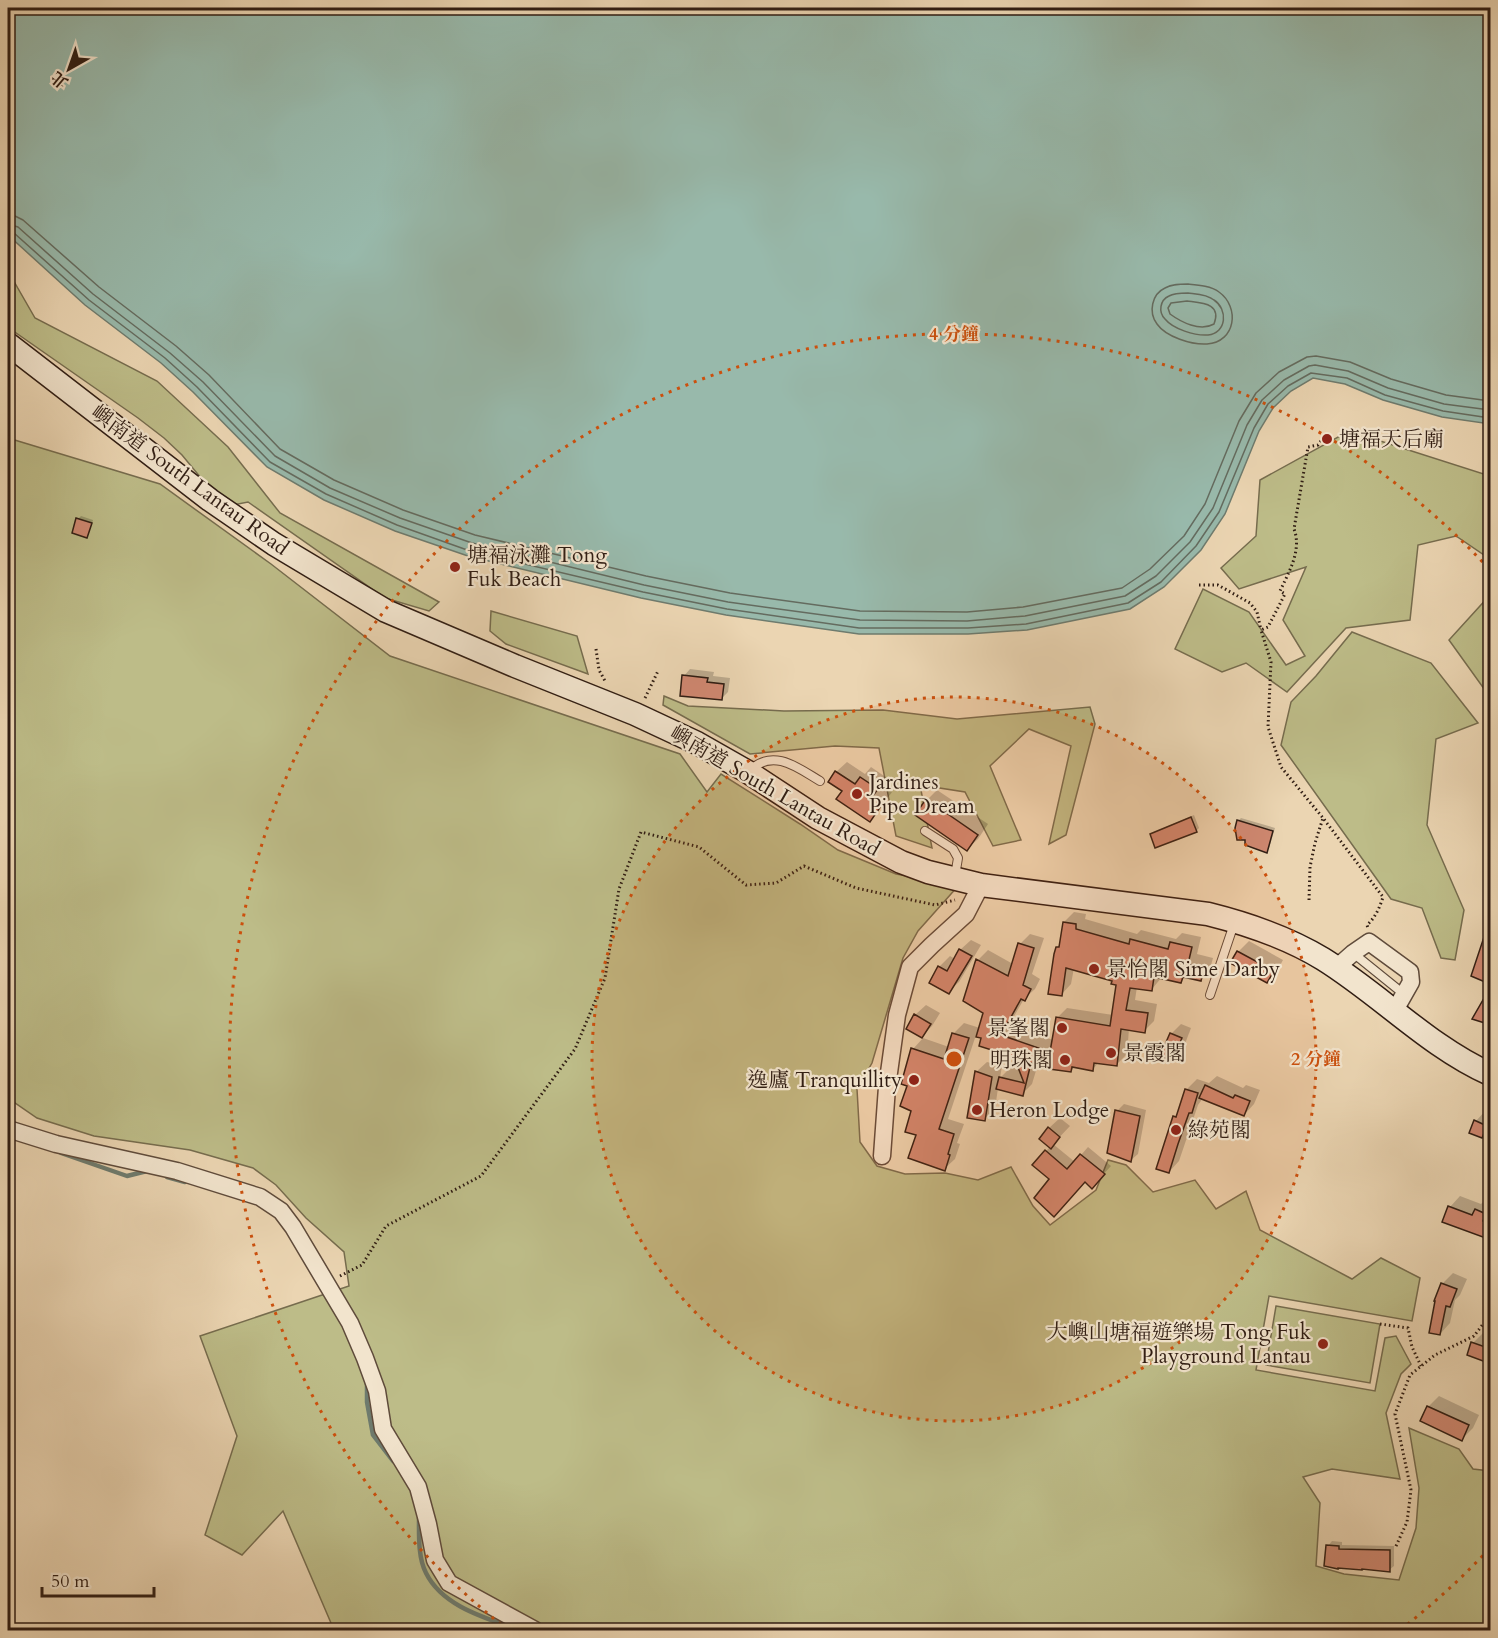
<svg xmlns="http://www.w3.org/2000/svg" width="1498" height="1638" font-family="Cardo,'Noto Serif TC',serif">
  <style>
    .green { fill: #bdbc88; stroke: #766c4e; stroke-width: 1.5 }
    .water { fill: #98b9ab; stroke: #6e7b6e; stroke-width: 1.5 }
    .shadow { fill: #0003 }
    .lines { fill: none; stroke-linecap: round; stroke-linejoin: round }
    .shore { stroke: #646b5f; stroke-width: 1.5 }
    .stream { stroke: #6e7b6e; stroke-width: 4.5 }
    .building { fill: #d08871; stroke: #301d13; stroke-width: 1.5 }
    .lane-casing { stroke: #5f4b3b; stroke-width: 10 }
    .street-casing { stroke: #5f4b3b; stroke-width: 19 }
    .secondary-casing { stroke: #301d13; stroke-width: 25 }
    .path { stroke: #301d13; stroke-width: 3; stroke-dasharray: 1.5 3; stroke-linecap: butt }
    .lane { stroke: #f2e4cd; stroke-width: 8 }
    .street { stroke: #f2e4cd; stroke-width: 16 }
    .secondary { stroke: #f2e4cd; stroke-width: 22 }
    .ring { fill: none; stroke: #cc500d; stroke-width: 3; stroke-dasharray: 3 6 }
    .poi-dot { fill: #8f2418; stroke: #f2e4cd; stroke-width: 2 }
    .labels { text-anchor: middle; stroke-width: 4.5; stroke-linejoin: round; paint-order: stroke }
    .poi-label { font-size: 21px; fill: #301d13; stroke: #f2e4cd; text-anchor: start }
    .street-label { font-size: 21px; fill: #301d13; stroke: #f2e4cd }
    .centre { fill: #cc500d; stroke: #f2e4cd; stroke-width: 3 }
    .ring-label { font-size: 18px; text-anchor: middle; font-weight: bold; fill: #cc500d; stroke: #f2e4cd; stroke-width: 4.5; stroke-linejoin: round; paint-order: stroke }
  </style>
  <rect width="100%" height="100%" fill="#ebd5b2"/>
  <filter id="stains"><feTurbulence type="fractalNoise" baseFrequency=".00333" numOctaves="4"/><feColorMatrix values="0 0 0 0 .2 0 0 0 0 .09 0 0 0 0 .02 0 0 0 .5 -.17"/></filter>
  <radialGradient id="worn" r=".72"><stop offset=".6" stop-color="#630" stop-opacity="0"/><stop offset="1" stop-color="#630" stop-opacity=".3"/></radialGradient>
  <g class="green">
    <polygon points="8,271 35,318 157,381 228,447 280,513 439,602 429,611 385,598 248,502 233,505 201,478 182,455 164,438 138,418 9,328 8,327"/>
    <polygon points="1349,431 1490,476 1490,559 1456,536 1418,545 1410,620 1346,628 1287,692 1246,663 1222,672 1175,649 1203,589 1249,612 1286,665 1305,656 1283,620 1306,567 1239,589 1221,568 1256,536 1260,480"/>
    <polygon points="8,438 160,484 271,564 390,656 680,754 707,792 721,774 800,824 838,850 896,874 959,885 918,931 903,958 872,1063 857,1089 860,1142 877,1166 905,1174 945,1173 978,1180 1011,1167 1033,1206 1050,1225 1096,1190 1108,1160 1126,1165 1153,1192 1195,1180 1216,1209 1246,1191 1260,1230 1352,1279 1381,1258 1420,1278 1412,1321 1269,1296 1256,1370 1375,1391 1385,1338 1396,1336 1411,1364 1401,1374 1386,1413 1400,1479 1332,1469 1303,1477 1320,1503 1316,1566 1344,1574 1399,1580 1416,1528 1419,1488 1409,1428 1459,1449 1473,1469 1490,1471 1490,1630 334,1630 283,1511 242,1555 205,1535 237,1436 200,1336 349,1286 344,1252 306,1218 276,1185 253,1168 190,1150 94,1136 37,1118 8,1098"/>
    <polygon points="1490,595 1490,695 1487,693 1449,640"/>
    <polygon points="491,611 577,636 588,674 506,644 490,631"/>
    <polygon points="1352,632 1431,663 1478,723 1436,739 1427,825 1464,910 1455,960 1441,958 1422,908 1391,899 1281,745 1291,702 1316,676"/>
    <polygon points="664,696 688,706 784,711 883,710 957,719 1090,707 1095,724 1066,835 1049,844 1071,746 1029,729 990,766 1021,840 993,846 965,792 920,785 932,848 896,836 879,748 835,746 750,754 663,705"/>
    <polygon points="1276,1306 1380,1324 1370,1383 1266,1365"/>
  </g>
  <polygon class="water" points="8,8 1490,8 1490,424 1442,417 1383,400 1345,384 1313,378 1291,391 1273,408 1259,431 1225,514 1201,550 1164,587 1130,609 1027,630 968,634 859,634 726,615 641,598 468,556 395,531 324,500 267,467 193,392 161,363 85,305 8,235"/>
  <g class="shadow">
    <polygon points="81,516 93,520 89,533 87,536 78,519"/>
    <polygon points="690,669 714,672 713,676 730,678 728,692 721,699 684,676"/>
    <polygon points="847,762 865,774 871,767 887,778 882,786 892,792 880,809 870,820 844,791 836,772"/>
    <polygon points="937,790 988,824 978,839 967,849 927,800"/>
    <polygon points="1194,815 1199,828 1196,831 1152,834 1154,832"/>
    <polygon points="1241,818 1275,828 1269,848 1266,851 1238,821"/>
    <polygon points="1074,912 1086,914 1085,919 1137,934 1141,930 1176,939 1182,933 1201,937 1197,954 1213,958 1210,969 1200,980 1186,976 1181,981 1162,977 1152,989 1137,987 1135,1000 1157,1004 1154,1021 1144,1031 1129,1029 1127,1054 1117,1064 1099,1062 1093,1069 1075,1066 1071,1071 1038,1064 1032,1084 1022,1094 998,1088 995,1109 984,1119 976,1072 987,1062 1002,1066 1000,1078 1011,1067 1021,1070 1015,1056 982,1037 976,1035 948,1119 964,1124 957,1143 960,1144 955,1159 944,1169 918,1135 909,1085 913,1049 923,1038 949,1047 954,1033 964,1023 980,1028 985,1012 964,1001 978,960 988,950 1013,964 1020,944 1030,934 1044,938 1032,974 1040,979 1035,989 1024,999 1009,1025 1053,1040 1057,1018 1067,1008 1113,1015 1118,984 1113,980 1074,968 1071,984 1061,995 1057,948 1061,943 1064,922"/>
    <polygon points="971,940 981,945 959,982 948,992 939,967 950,956 955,959 960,950"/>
    <polygon points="1249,941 1283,960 1277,971 1266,981 1238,952"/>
    <polygon points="926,1005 940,1013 932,1026 922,1036 915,1015"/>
    <polygon points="1181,1024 1191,1028 1183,1049 1172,1059 1171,1034"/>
    <polygon points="1217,1076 1243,1088 1246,1085 1260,1090 1254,1104 1244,1115 1203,1098 1198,1105 1179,1161 1169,1172 1175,1117 1179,1112 1186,1090 1197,1079 1209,1083"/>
    <polygon points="1124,1104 1146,1110 1138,1154 1131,1160 1117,1111"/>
    <polygon points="1486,1110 1490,1112 1490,1127 1481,1137 1476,1121"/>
    <polygon points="1060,1118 1070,1126 1053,1144 1075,1162 1088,1147 1111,1166 1099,1179 1085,1181 1051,1179 1046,1151 1050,1147 1049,1128"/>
    <polygon points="1460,1196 1481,1204 1486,1199 1490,1201 1490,1237 1450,1207"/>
    <polygon points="1453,1273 1467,1279 1460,1295 1455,1300 1450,1323 1440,1334 1442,1284"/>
    <polygon points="1483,1333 1490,1335 1490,1354 1473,1343"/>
    <polygon points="1439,1396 1479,1415 1473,1428 1462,1439 1428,1407"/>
    <polygon points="1332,1541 1342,1542 1342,1545 1394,1546 1394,1566 1389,1570 1328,1546"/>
  </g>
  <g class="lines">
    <g class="shore">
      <polyline points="8,215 15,216 23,220 99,287 176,346 209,375 280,449 334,480 403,510 475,535 646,576 730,593 860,611 967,612 1023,607 1122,588 1150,569 1184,536 1205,504 1239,421 1256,393 1279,372 1307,357 1316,356 1350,362 1391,379 1446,395 1490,401"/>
      <polyline points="8,224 18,227 93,294 170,353 203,382 275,456 330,488 400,518 472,543 644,585 728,602 860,620 967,621 1025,616 1125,596 1156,576 1190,542 1213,508 1247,425 1262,400 1284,380 1309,366 1315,365 1348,371 1388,388 1444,404 1490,410"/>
      <polyline points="8,232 14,233 89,300 165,358 197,387 270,462 326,494 397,525 470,551 643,592 727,609 859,628 968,628 1026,624 1128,603 1161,582 1196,546 1219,512 1254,428 1268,404 1288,386 1311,373 1347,378 1385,395 1443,411 1490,418"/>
      <path d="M 1188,284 C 1198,285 1211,286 1219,292 C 1240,307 1236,342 1207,344 C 1192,345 1166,337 1157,324 C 1148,312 1152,294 1165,288 C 1172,284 1180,284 1188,284 Z"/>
      <path d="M 1188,293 C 1196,294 1207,294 1214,300 C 1228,309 1227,333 1208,335 C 1195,336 1173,329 1165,319 C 1158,312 1160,300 1169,296 C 1174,293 1182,293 1188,293 Z"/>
      <path d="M 1187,301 C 1202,303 1222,303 1214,324 C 1200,332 1181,322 1170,314 L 1168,308 L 1171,303 Z"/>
    </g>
    <g class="stream">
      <polyline points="61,1153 127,1176 147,1171"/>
      <polyline points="167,1177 185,1182"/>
      <polyline points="367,1384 367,1402 373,1435 393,1461"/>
      <path d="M 419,1518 C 419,1535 418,1558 426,1573 C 443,1607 486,1618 519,1630"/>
    </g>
  </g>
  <g class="building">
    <polygon points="76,518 92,523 87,538 72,533"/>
    <polygon points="682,675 708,678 707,682 724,684 722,700 680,696"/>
    <polygon points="835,771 855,784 860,777 878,789 872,797 883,803 870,822 836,799 842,791 828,782"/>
    <polygon points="926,799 978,835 967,851 915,815"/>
    <polygon points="1191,817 1197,832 1155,848 1150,834"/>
    <polygon points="1237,820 1273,831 1267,853 1245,845 1245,840 1237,840 1235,828"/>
    <polygon points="1063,922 1076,924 1076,929 1129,944 1130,939 1168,949 1170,942 1192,947 1188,964 1204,968 1201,981 1183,977 1181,983 1154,977 1152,991 1130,988 1126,1010 1148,1013 1145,1033 1121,1029 1117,1066 1094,1063 1093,1071 1072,1067 1071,1072 1049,1069 1031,1063 1023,1096 996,1089 999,1077 1024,1083 1014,1057 979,1046 981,1038 976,1037 983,1013 963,1001 976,959 1008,976 1018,943 1034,948 1023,985 1031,989 1025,1001 1021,999 1001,1035 1050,1052 1056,1017 1110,1026 1116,985 1111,984 1112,981 1066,968 1062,996 1048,994 1054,954 1056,947 1059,947"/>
    <polygon points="1488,925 1491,925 1491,964 1485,982 1471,976"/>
    <polygon points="959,949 972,956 949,994 929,983 938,966 947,971"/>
    <polygon points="1237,951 1274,971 1267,983 1230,963"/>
    <polygon points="1491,986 1491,1025 1472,1019"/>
    <polygon points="914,1014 931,1024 922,1038 906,1029"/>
    <polygon points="952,1033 969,1038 939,1129 954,1134 948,1154 950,1155 945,1171 908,1158 916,1135 905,1132 911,1111 900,1106 907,1086 901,1084 911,1048 944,1059"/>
    <polygon points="1170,1033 1182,1038 1172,1061 1160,1056"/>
    <polygon points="975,1071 992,1077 985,1121 967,1118"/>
    <polygon points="1205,1085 1233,1098 1235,1095 1250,1101 1244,1116 1199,1098"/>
    <polygon points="1185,1089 1198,1093 1192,1113 1189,1113 1178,1144 1169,1173 1156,1169 1173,1116 1176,1117"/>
    <polygon points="1115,1110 1140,1116 1131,1162 1107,1153"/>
    <polygon points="1474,1120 1487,1126 1482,1138 1469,1133"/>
    <polygon points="1048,1127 1060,1137 1051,1149 1039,1139"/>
    <polygon points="1045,1150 1067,1169 1080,1154 1105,1174 1092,1189 1085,1182 1054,1217 1034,1198 1049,1179 1032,1165"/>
    <polygon points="1448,1206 1472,1215 1475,1209 1486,1214 1483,1221 1491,1225 1491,1240 1442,1222"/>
    <polygon points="1441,1283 1457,1289 1450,1307 1446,1306 1440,1335 1429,1333 1435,1301 1434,1301"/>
    <polygon points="1471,1342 1491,1349 1491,1364 1467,1355"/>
    <polygon points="1427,1406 1469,1425 1462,1441 1420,1421"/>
    <polygon points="1326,1545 1339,1546 1339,1549 1390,1550 1390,1572 1362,1569 1362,1570 1338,1568 1338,1569 1324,1566"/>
  </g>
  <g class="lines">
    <defs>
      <g id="lane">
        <path d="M 750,770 C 774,748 798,768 820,781"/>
        <polyline points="925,831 953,849 958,858 955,876"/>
        <polyline points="1353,953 1405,995"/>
        <polyline points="1210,995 1235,921"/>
      </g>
      <g id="street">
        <polyline points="1336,968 1353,953 1369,942 1410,972 1411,982 1394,1012"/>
        <polyline points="8,1129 56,1144 177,1171 260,1197 281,1211 293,1227 350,1323 365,1358 377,1391 383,1429 418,1487 428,1524 435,1560 449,1583 535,1630"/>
        <polyline points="882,1156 887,1087 897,1015 910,967 932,945 966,914 981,885"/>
      </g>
      <path id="secondary" d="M 8,344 L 210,500 L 274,544 L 386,611 L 515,666 L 635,714 L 697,743 L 748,772 L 818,818 L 901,862 L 928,872 L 981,885 L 1208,914 C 1248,924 1287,937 1323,959 C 1381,995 1428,1046 1490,1074"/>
    </defs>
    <use href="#lane" class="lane-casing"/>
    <use href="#street" class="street-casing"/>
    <use href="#secondary" class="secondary-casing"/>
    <g class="path">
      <path d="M 1321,441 L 1318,445 L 1308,447 L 1294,529 C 1302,550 1289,572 1280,591 L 1285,594 L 1268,627 L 1261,630 L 1271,662 L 1268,727 L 1281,767 L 1323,818 L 1383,897 C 1380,907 1375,918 1367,925 L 1368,928"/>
      <polyline points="1199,585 1218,585 1250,603 1257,612 1261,630"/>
      <polyline points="596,649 599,670 605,681"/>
      <polyline points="645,698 658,671"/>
      <polyline points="1309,900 1310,867 1315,843 1323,818"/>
      <polyline points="340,1276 362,1265 386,1226 481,1176 575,1049 605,978 619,889 641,832 699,847 746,885 776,883 804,866 856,888 935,905 955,900"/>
      <polyline points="1380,1324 1408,1328 1412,1347 1421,1366"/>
      <polyline points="1396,1546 1407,1522 1411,1490 1395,1414 1410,1375 1435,1355 1474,1336 1490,1315"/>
    </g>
    <use href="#lane" class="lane"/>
    <use href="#street" class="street"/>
    <use href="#secondary" class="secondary"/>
  </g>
  <circle cx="954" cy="1059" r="362" fill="#cc500d" fill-opacity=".12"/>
  <g class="ring">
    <circle cx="954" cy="1059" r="362"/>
    <path d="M1489 1549A725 725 0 0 1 1400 1630M508 1630A725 725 0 1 1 1489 569"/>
  </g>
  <g class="poi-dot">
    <circle cx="1327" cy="439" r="6"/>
    <circle cx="455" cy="567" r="6"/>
    <circle cx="857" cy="794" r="6"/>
    <circle cx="1094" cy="969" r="6"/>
    <circle cx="1062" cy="1028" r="6"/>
    <circle cx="1111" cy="1053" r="6"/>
    <circle cx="1065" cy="1060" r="6"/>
    <circle cx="914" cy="1080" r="6"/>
    <circle cx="977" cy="1110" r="6"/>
    <circle cx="1176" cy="1130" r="6"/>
    <circle cx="1323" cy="1344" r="6"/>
  </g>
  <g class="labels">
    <g class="poi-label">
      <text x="1339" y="446">塘福天后廟</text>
      <text x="467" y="562">塘褔泳灘 Tong<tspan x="467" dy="24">Fuk Beach</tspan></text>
      <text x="869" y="789">Jardines<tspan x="869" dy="24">Pipe Dream</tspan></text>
      <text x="1106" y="976">景怡閣 Sime Darby</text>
      <text x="1050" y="1035" text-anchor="end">景峯閣</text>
      <text x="1123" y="1060">景霞閣</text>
      <text x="1053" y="1067" text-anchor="end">明珠閣</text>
      <text x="902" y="1087" text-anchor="end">逸廬 Tranquillity</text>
      <text x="989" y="1117">Heron Lodge</text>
      <text x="1188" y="1137">綠苑閣</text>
      <text x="1311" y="1339" text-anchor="end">大嶼山塘福遊樂場 Tong Fuk<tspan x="1311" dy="24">Playground Lantau</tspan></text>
    </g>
    <g class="street-label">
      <text transform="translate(190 480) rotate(36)" y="7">嶼南道 South Lantau Road</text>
      <text transform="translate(775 791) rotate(30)" y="7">嶼南道 South Lantau Road</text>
    </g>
  </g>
  <circle cx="954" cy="1059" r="9" class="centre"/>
  <g class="ring-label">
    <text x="954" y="340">4 分鐘</text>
    <text x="1316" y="1065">2 分鐘</text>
  </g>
  <rect width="1498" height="1638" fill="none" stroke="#ebd5b2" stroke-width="30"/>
  <rect x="9" y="9" width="1480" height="1620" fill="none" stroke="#301d13" stroke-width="3"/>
  <rect x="15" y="15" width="1468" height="1608" fill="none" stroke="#301d13" stroke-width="1.5"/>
  <g transform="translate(69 69) rotate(220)" stroke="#f2e4cd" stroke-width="4.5" paint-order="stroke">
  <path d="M0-4.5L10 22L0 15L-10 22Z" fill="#301d13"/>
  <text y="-9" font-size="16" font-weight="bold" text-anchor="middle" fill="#301d13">北</text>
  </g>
  <path d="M42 1587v9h112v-9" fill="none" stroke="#301d13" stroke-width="3"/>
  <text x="51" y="1587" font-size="18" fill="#301d13" stroke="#f2e4cd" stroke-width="4.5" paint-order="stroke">50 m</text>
  <rect width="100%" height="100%" filter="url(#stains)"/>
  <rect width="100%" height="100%" fill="url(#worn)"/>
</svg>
